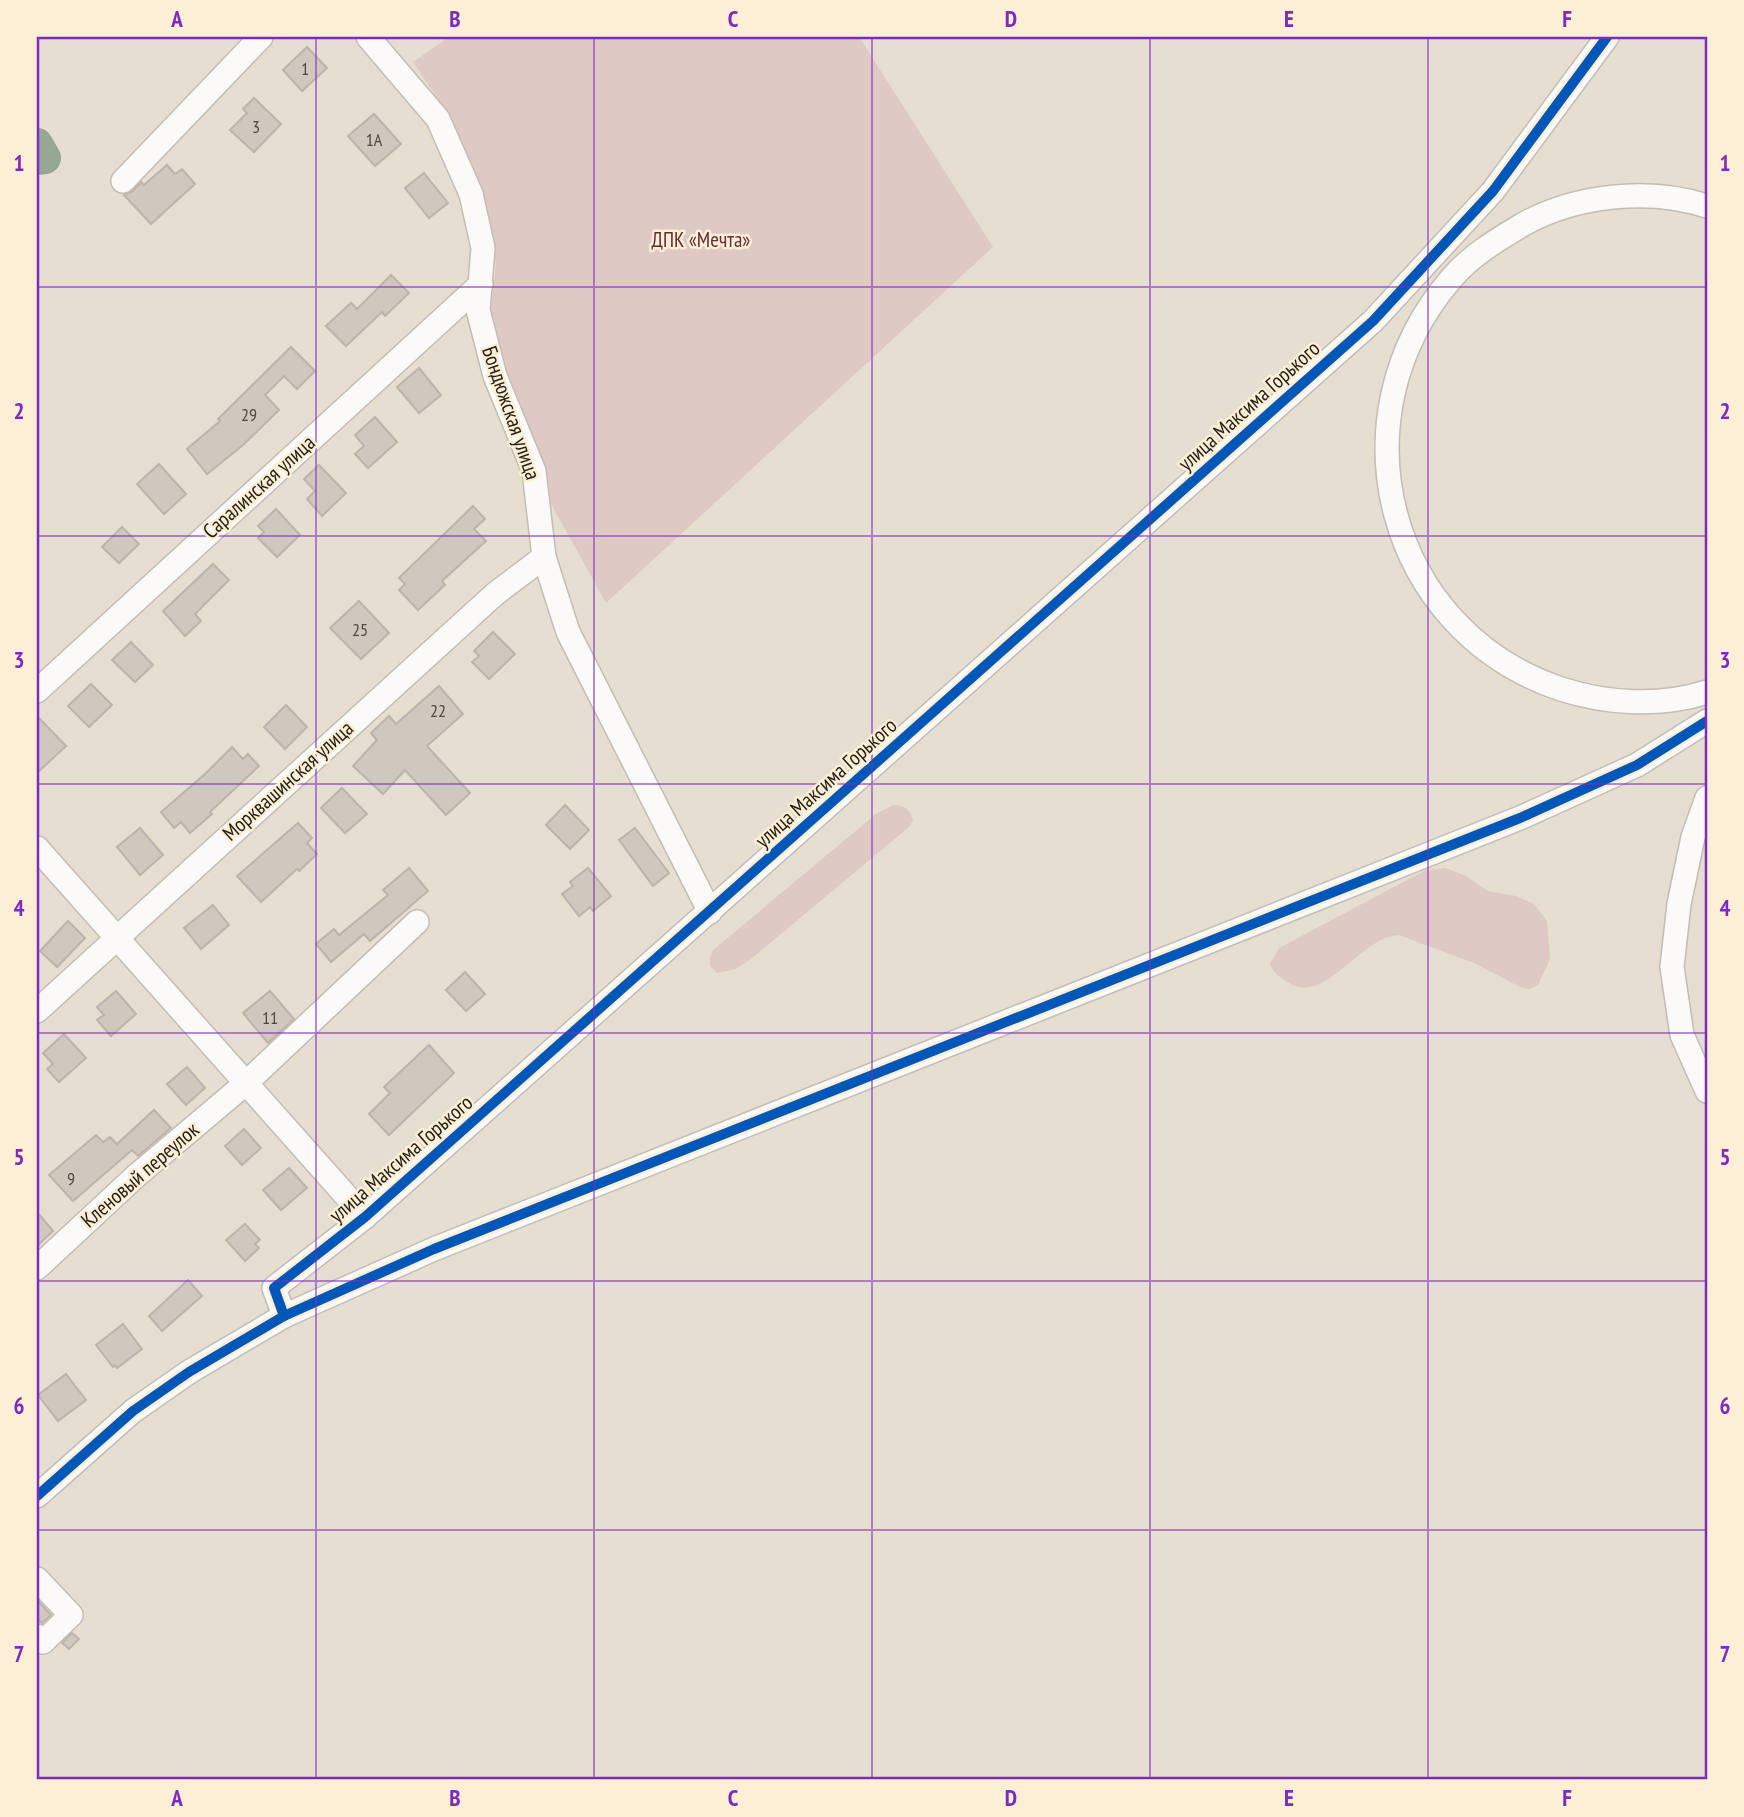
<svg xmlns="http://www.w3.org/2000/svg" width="1744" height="1817" font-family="'PT Sans Narrow',sans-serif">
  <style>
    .green { fill: #dec9c5 }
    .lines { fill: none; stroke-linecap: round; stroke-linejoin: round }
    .river { stroke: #94a893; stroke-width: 32 }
    .building { fill: #d0c7bf; stroke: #bcb3ab; stroke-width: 2 }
    .minor-casing { stroke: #c3bdb3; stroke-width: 26 }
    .minor { stroke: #fbfaf8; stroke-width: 23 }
    .cycleway-casing { stroke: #fcefd6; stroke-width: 15 }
    .cycleway { stroke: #0057b8; stroke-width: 10 }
    .grid { fill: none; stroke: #7b2cbf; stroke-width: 2; stroke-opacity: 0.55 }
    .labels { text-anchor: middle; stroke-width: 5; stroke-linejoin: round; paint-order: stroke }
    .number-label { font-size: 18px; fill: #4e4840 }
    .park-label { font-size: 21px; fill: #662d35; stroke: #fcefd6 }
    .street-label { font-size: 21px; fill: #221d15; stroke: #fcefd6 }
    .neatline { fill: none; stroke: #7b2cbf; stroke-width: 2.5 }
    .grid-label { font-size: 23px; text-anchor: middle; font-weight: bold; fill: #7b2cbf }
  </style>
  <rect width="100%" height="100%" fill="#e6ded1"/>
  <g class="green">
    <polygon points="449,37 859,37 993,247 606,603 544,491 509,389 491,311 496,265 478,180 446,111 413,62"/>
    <path d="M 893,805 C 905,806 909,808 913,820 L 909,827 L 751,959 L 736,969 L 717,973 L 710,966 L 710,958 L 713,950 L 876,814 Z"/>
    <path d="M 1445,868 L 1464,875 L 1488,891 L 1516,896 L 1534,904 L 1547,921 L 1550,959 L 1538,985 L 1530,989 L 1522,988 L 1474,963 L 1399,935 C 1361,936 1325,1006 1289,983 C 1280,977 1274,974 1270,964 L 1279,948 L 1426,870 Z"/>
  </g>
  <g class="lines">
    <polyline class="river" points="37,144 45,158 37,159"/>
  </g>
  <g class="building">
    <polygon points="307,47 327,68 302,91 283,70"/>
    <polygon points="254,98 281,124 254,152 230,130 247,113 243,109"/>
    <polygon points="374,114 401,144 375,166 348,136"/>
    <polygon points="167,165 175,174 182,169 195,184 151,224 124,195 133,191 141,182 144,185"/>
    <polygon points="424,173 448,203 429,218 405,188"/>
    <polygon points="391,275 409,293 385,316 382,312 346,346 326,326 351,303 357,309"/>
    <polygon points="291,347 315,371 297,389 284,376 265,395 279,410 243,445 207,474 187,449 220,421 218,419"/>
    <polygon points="419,368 441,395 419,413 397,387"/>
    <polygon points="375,417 397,442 368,468 355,454 364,446 355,435"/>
    <polygon points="159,464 186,494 164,514 137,484"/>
    <polygon points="319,465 346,493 322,516 307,499 315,491 304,479"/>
    <polygon points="473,506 485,519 474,529 486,541 442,581 445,585 418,610 399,590 405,584 399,578"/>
    <polygon points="276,509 300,535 277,557 258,538 264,532 258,526"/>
    <polygon points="122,527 139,544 119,563 102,547"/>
    <polygon points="213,564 229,580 195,614 201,621 185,636 163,611"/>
    <polygon points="359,601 389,633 361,659 330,628"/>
    <polygon points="493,632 515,654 489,679 472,662 479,656 474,651"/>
    <polygon points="131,642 153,665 135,682 112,660"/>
    <polygon points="91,684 112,705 89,727 68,706"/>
    <polygon points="439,686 463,714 427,746 470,793 446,815 405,770 383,794 353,766 377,740 371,733 389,716 396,724"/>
    <polygon points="286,705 307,727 285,749 264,727"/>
    <polygon points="37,716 66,746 37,773"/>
    <polygon points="232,747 243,759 248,754 259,766 210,812 212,814 190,833 181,822 174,828 161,812 205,774"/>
    <polygon points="342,788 367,814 345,833 321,808"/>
    <polygon points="565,805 589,830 570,849 546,825"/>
    <polygon points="298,823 312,838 307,843 317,854 299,871 297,869 261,902 237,876"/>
    <polygon points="140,828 163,855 140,875 117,847"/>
    <polygon points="635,828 669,873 653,886 619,840"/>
    <polygon points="409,868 428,891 370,941 364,934 331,962 316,944 334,929 339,935 388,895 383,890"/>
    <polygon points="588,868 611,896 593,911 590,907 579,916 562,894 573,886 570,882"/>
    <polygon points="213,905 229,925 201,949 184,928"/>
    <polygon points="68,921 85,938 57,967 40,951"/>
    <polygon points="465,972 485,994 466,1011 446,990"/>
    <polygon points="116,991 136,1014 111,1036 97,1020 104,1015 97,1007"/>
    <polygon points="270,991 294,1019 268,1043 243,1013"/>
    <polygon points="64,1034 86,1058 59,1082 47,1069 53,1064 43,1053"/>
    <polygon points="429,1045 454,1073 389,1135 369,1114 390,1093 384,1087"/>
    <polygon points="187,1067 205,1088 186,1105 167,1084"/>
    <polygon points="154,1110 171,1128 138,1156 132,1150 73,1201 49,1175 96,1135 103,1142 110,1137 117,1144"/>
    <polygon points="244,1129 261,1148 242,1165 225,1146"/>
    <polygon points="289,1168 307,1188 281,1210 263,1190"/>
    <polygon points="37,1212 53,1231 37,1246"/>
    <polygon points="245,1224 260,1240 255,1244 259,1248 245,1261 226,1240"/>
    <polygon points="188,1280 202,1296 162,1331 149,1316"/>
    <polygon points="123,1324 142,1349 117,1368 115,1365 113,1367 96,1345"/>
    <polygon points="66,1374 86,1400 58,1421 38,1395"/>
    <polygon points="37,1600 51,1615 42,1623 37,1619"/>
    <polygon points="72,1633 79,1639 69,1649 62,1643"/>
  </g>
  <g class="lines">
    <defs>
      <g id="minor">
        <polyline points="368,37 438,119 471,194 483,248 478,310 495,376 534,471 544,557 568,632 710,912"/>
        <polyline points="123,181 261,37"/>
        <path d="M 1707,206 C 1649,187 1575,195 1522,225 C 1497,240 1470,256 1451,279 C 1331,418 1387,631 1561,689 C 1608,704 1660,707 1707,692"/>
        <polyline points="37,691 481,284"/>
        <polyline points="1707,798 1693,837 1679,904 1672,967 1682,1035 1707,1091"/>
        <polyline points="37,848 365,1217"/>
        <polyline points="37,1011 495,594 544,557"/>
        <polyline points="37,1268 136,1176 245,1084 417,922"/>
        <polyline points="284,1316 274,1288 365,1217 1373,321 1493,191 1607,37"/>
        <polyline points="37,1496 133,1411 189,1372 284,1316 434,1249 1520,818 1637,765 1707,721"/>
        <polyline points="37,1579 71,1615 43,1642 37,1636"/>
      </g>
    </defs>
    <use href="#minor" class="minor-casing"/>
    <use href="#minor" class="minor"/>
    <defs>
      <g id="cycleway">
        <polyline points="284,1316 274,1288 365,1217 1373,321 1493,191 1607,37"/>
        <polyline points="37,1496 133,1411 189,1372 284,1316 434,1249 1520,818 1637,765 1707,721"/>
      </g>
    </defs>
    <use href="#cycleway" class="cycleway-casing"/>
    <use href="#cycleway" class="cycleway"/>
  </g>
  <path class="grid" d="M 316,37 L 316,1780M 594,37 L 594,1780M 872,37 L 872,1780M 1150,37 L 1150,1780M 1428,37 L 1428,1780M 37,287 L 1707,287M 37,536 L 1707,536M 37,784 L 1707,784M 37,1033 L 1707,1033M 37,1281 L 1707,1281M 37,1530 L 1707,1530"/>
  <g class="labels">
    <g class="number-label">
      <text x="305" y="75">1</text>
      <text x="256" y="133">3</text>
      <text x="374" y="146">1А</text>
      <text x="249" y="421">29</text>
      <text x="360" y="636">25</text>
      <text x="438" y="717">22</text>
      <text x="270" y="1024">11</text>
      <text x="71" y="1185">9</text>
    </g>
    <g class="park-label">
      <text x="701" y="247">ДПК «Мечта»</text>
    </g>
    <g class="street-label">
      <text transform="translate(1249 406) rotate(-42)" y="7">улица Максима Горького</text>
      <text transform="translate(511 413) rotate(71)" y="7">Бондюжская улица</text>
      <text transform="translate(259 487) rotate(-42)" y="7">Саралинская улица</text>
      <text transform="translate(288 781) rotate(-42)" y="7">Морквашинская улица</text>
      <text transform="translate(826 783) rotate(-42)" y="7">улица Максима Горького</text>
      <text transform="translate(401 1159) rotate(-41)" y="7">улица Максима Горького</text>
      <text transform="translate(140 1175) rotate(-41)" y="7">Кленовый переулок</text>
    </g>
  </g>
  <rect width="1744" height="1817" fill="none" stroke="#fcefd6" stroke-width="77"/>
  <rect x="38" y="38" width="1668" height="1740" class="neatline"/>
  <g class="grid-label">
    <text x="177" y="27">A</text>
    <text x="455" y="27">B</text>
    <text x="733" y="27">C</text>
    <text x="1011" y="27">D</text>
    <text x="1289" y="27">E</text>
    <text x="1567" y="27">F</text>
    <text x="19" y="171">1</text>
    <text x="1725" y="171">1</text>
    <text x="19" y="419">2</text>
    <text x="1725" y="419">2</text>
    <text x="19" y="668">3</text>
    <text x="1725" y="668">3</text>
    <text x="19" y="916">4</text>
    <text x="1725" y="916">4</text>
    <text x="19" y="1165">5</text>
    <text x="1725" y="1165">5</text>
    <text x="19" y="1414">6</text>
    <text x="1725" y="1414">6</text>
    <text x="19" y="1662">7</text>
    <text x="1725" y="1662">7</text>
    <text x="177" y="1806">A</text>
    <text x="455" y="1806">B</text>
    <text x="733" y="1806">C</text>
    <text x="1011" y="1806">D</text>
    <text x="1289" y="1806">E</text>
    <text x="1567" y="1806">F</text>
  </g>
</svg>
